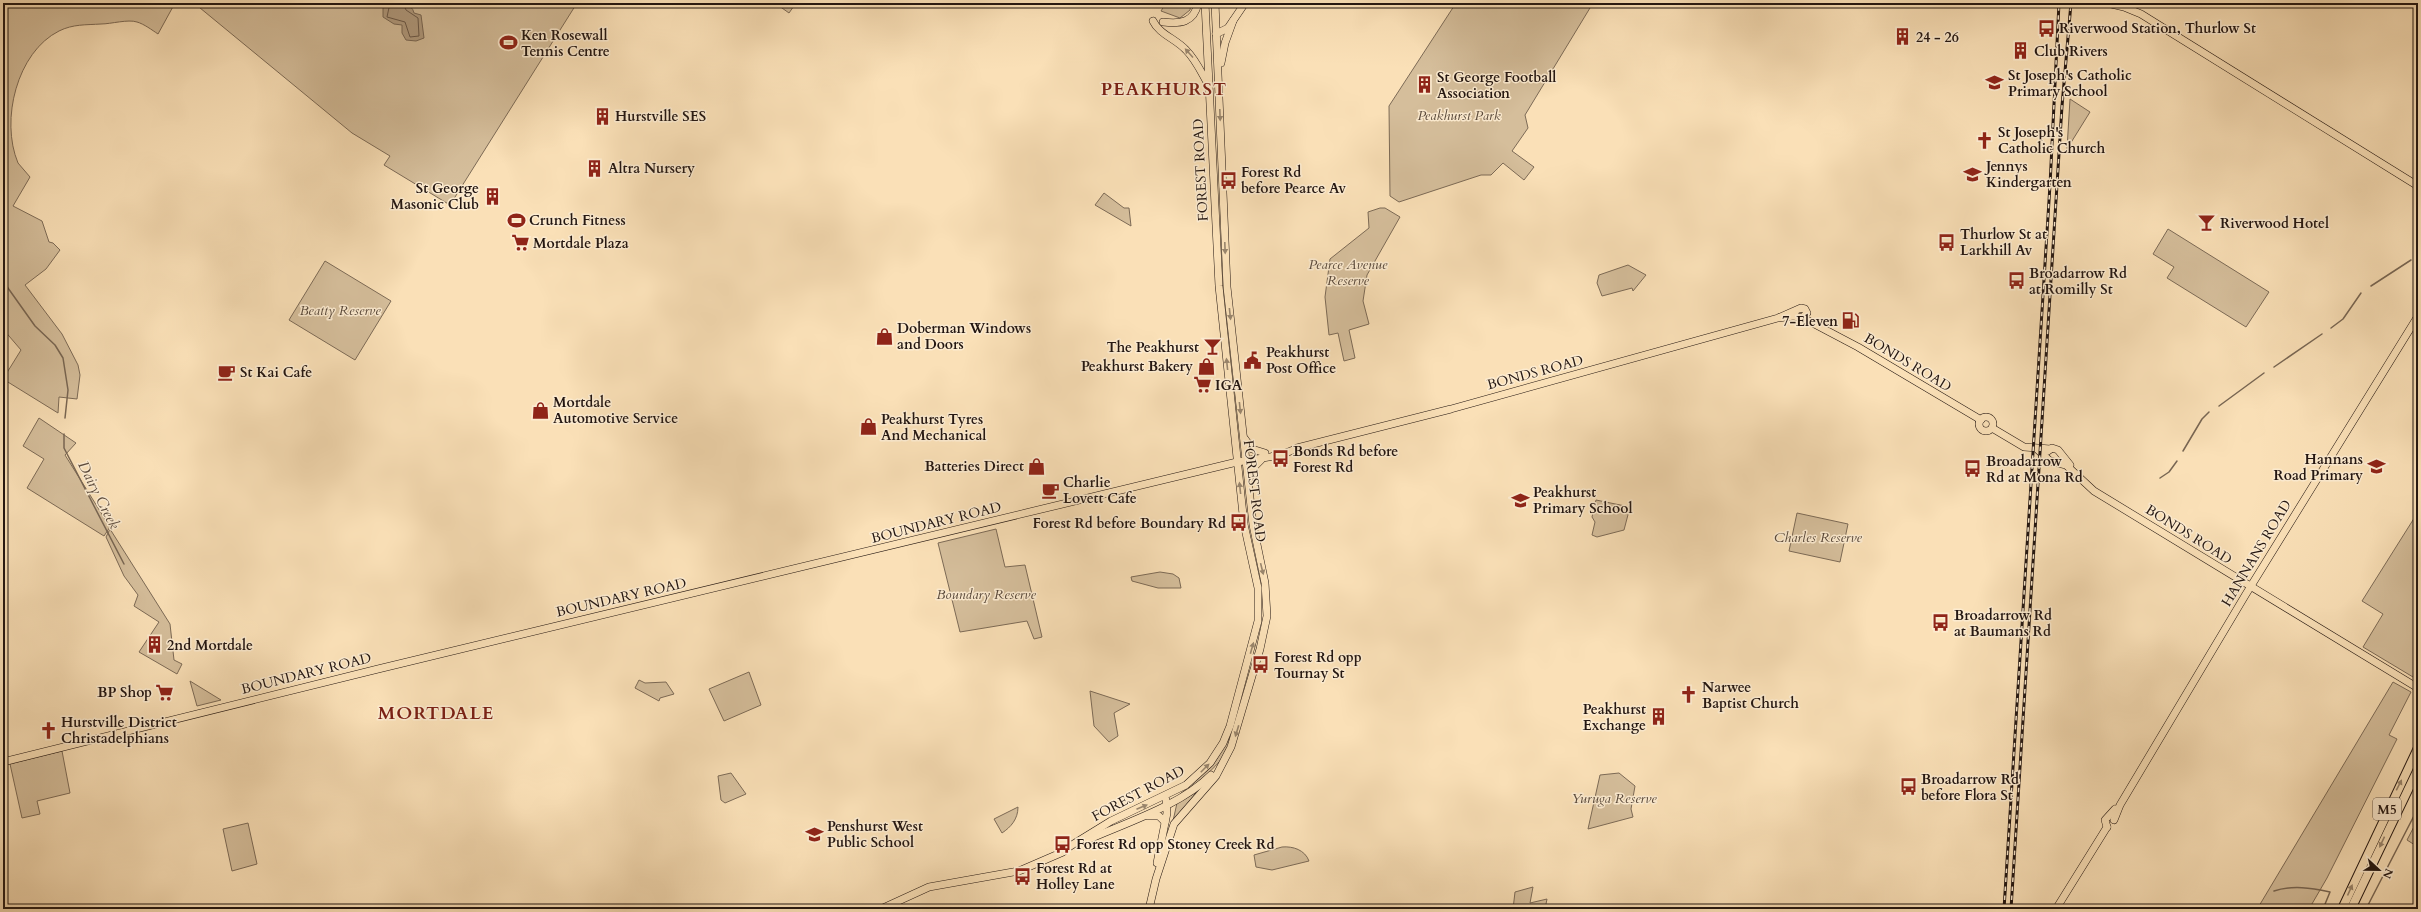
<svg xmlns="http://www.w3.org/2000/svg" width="2421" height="912" font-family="Cardo,serif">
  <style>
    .green { fill: #d5be9b; stroke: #7c6a56 }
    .water { fill: #b19b7f; stroke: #786653 }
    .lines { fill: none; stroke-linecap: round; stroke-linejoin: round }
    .shore { stroke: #6a5848; stroke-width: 1 }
    .stream { stroke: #786653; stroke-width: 1.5 }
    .major-casing { stroke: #231611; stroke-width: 8 }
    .highway-casing { stroke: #231611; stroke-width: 10 }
    .major { stroke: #fae0b7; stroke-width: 7 }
    .highway { stroke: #fae0b7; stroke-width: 8 }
    .rail-casing { stroke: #231611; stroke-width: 3 }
    .rail { stroke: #fcebd0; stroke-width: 1.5; stroke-dasharray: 4.5; stroke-linecap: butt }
    .oneway { fill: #99856c }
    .labels { text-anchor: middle; stroke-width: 3; stroke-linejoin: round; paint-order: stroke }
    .shield { fill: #fcebd0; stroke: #64564a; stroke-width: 1 }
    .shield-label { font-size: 13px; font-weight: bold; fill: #231611 }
    .poi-label { font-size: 14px; font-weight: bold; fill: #231611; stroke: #fcebd0; text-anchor: start }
    .park-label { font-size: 14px; font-style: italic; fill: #58483a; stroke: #fcebd0 }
    .street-label { font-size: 14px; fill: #231611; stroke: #fcebd0 }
    .water-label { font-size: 15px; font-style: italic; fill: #5c4b3d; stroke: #fcebd0 }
    .district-label { font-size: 18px; font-weight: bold; letter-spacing: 1px; fill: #7a1f14; stroke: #fcebd0 }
  </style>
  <rect width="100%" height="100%" fill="#fae0b7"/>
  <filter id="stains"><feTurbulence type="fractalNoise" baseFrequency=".005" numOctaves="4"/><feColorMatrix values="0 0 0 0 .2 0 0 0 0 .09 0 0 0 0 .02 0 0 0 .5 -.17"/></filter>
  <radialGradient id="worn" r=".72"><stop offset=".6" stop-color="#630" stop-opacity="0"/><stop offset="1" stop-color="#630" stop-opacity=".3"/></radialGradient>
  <g class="green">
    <path d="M 3,3 L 175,3 L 158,34 C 152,30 144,24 137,22 C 128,19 111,24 101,24 C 86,25 73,24 59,31 C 17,52 0,120 18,163 C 22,168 26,172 30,177 L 13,206 L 42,221 L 49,242 L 53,243 L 60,250 L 46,269 L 25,285 L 62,334 L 78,365 L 80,375 L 77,399 L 59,397 L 58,413 L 3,379 L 21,350 L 3,329 Z"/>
    <polygon points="194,3 577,3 450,205 384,165 390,156 352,133"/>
    <polygon points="775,3 796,3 789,13"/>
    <polygon points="1166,3 1191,3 1190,10 1180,18 1161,11"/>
    <polygon points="1456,3 1593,3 1525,115 1528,128 1512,151 1534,167 1524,180 1503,163 1491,175 1481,175 1399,202 1390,196 1389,106"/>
    <polygon points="2070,99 2090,112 2067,149"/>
    <polygon points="1104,193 1124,208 1129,208 1131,226 1095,205"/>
    <polygon points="1380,208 1385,208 1400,217 1367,275 1363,301 1369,324 1349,330 1355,358 1344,361 1338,333 1329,335 1325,297 1330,259 1369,228 1368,212"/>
    <polygon points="2168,229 2269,292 2246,327 2167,278 2174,267 2153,254"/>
    <polygon points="325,261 391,301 355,360 289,320"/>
    <polygon points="1628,265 1646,275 1633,291 1632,288 1602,296 1597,283 1599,275"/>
    <polygon points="39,418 76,443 65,455 110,527 104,536 27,488 44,459 23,446"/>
    <polygon points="1596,500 1630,507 1624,530 1597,537 1592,535 1595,522 1592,517"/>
    <polygon points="2418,512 2418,680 2363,647 2383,614 2362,601"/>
    <polygon points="1797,513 1848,524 1840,562 1789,551"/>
    <polygon points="110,529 170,624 174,660 182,664 177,674 139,652 159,622 134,606 138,595 124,576 106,537"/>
    <polygon points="996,529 1005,567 1025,565 1042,637 1034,639 1027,621 960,632 938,543"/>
    <polygon points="1160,572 1173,574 1179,578 1181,588 1158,588 1132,581 1131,577"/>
    <polygon points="749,672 761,705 724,721 709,689"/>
    <polygon points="639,680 645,683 666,682 674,694 660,698 659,701 635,688"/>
    <polygon points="190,681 221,700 197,706"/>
    <polygon points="2393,682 2411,692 2389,735 2397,739 2327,878 2309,909 2264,909 2259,906"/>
    <polygon points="1090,691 1130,704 1114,713 1118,736 1109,742 1094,726"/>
    <path d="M 1230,737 C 1234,757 1193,786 1178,796 L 1213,765 Z"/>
    <polygon points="62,751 70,793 37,801 40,814 22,818 10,764"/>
    <polygon points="731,773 746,794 725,803 721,800 718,776"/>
    <polygon points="1619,773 1635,786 1631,809 1633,817 1588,829 1600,775"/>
    <polygon points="1195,793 1196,793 1173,821 1177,803"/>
    <path d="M 1018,807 C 1018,819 1011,827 1002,833 L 994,819 Z"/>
    <polygon points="2418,819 2418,847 2407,840"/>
    <polygon points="248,823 257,864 232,871 223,829"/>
    <path d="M 1282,847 C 1293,846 1305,850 1309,861 L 1272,870 L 1256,867 L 1254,855 Z"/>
    <polygon points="1533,887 1530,903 1547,899 1545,909 1513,909 1515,892"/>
  </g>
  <path class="water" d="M 391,3 C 400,2 412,3 414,13 L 421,15 L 424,38 L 416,41 L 406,40 L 402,33 L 402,25 L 394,24 L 383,17 L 383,8 Z"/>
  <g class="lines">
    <polyline class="shore" points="390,3 387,17 405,22 410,37 419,36 418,18 406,10 403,3"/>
    <g class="stream">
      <polyline points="3,281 35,326 55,345 63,358 68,390 65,418"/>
      <polyline points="2371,286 2411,260"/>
      <polyline points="2331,328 2343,319 2361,293"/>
      <polyline points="2274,367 2322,334"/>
      <polyline points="2219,406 2264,373"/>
      <polyline points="64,434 64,448 124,564"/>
      <polyline points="2183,451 2202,419 2209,412"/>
      <polyline points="2160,478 2169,472 2177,461"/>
      <path d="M 2274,891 C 2293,885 2311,888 2330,892 L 2323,909"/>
      <polyline points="2366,909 2418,808"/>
    </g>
    <defs>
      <g id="major">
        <polyline points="2077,3 2098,3"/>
        <polyline points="2107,3 2124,7 2141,14 2418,186"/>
        <path d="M 1153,21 C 1159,34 1176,39 1186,50 C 1196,60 1201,72 1208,84"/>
        <path d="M 1163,22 C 1180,24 1194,23 1198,3"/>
        <polyline points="1216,34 1228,28 1245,3"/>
        <polyline points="1221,63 1225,43 1233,21"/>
        <polyline points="1803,318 1858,347 1981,420"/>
        <circle cx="1986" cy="424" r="7"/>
        <polyline points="1992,428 2024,447 2050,449"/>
        <polyline points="1245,439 1252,449 1265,453"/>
        <polyline points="2038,450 2050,461 2066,465 2094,491 2418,688"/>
        <polyline points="2048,451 2052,448 2058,450 2070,465"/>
        <polyline points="1249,479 1252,469 1261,460"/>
        <path d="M 3,762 L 378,669 L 1237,462 C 1257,458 1279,458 1297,448 L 1451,409 L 1778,318 L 1801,308 L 1805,309 L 1807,313 L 1802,318 L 1794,316 L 1778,318"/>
        <polyline points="1147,816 1159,816 1165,822"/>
        <polyline points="2114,820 2120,805 2246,594 2418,316"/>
        <polyline points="2107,827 2105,820 2115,809"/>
        <path d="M 1085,841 C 1125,823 1180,806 1211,775"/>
        <polyline points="1059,853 1111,821 1186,785 1210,763 1223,743 1230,726 1258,621 1258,588 1244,524 1219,286 1205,3"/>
        <polyline points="1157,863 1167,813 1166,800"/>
        <polyline points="881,909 929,887 1019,871 1063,852"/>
        <polyline points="1149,909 1156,879 1174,824 1216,776 1231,747 1260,649 1267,616 1265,583 1253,525 1227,287 1215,3"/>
        <polyline points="2056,909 2107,827"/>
      </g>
      <g id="highway">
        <polyline points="2342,909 2418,748"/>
        <polyline points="2351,909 2418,769"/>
      </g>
    </defs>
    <use href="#major" class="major-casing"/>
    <use href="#highway" class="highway-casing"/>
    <use href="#major" class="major"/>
    <use href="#highway" class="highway"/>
    <defs>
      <g id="rail">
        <polyline points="2004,909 2050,185 2059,3"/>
        <polyline points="2011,909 2062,106 2071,3"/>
      </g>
    </defs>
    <use href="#rail" class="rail-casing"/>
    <use href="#rail" class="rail"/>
  </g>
  <defs><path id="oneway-solid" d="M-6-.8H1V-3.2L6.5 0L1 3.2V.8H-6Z"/></defs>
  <g class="oneway">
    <use href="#oneway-solid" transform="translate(1189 53) rotate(-132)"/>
    <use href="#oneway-solid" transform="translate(1220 115) rotate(88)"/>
    <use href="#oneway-solid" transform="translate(1225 248) rotate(88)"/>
    <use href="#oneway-solid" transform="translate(1230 314) rotate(84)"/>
    <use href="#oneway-solid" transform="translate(1227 364) rotate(-96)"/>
    <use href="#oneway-solid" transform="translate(1240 408) rotate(84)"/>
    <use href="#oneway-solid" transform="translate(1240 488) rotate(-96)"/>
    <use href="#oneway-solid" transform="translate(1262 569) rotate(76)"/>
    <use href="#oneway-solid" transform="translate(1252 648) rotate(-74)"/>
    <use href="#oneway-solid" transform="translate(1237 731) rotate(107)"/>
    <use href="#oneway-solid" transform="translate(1205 768) rotate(-45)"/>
    <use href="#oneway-solid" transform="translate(2399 785) rotate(-63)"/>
    <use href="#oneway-solid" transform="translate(1142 807) rotate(-23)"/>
    <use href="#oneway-solid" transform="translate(2382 842) rotate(115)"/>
    <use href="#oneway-solid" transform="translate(2350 890) rotate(-66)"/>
  </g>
  <defs>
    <symbol id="bus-bare" viewBox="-9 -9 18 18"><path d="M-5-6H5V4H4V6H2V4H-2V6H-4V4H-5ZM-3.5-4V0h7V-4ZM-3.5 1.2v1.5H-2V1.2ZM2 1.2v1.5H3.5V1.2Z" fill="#8f2418" stroke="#fcebd0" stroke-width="2.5" paint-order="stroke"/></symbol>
    <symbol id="building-bare" viewBox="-9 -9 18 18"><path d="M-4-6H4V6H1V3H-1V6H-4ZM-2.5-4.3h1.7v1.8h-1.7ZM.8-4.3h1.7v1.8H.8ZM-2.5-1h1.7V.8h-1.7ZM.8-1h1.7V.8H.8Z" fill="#8f2418" stroke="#fcebd0" stroke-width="2.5" paint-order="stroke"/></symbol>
    <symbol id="stadium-bare" viewBox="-9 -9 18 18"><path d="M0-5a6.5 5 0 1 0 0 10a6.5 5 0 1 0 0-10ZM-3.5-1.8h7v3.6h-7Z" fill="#8f2418" stroke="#fcebd0" stroke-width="2.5" paint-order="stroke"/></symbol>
    <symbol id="school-bare" viewBox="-9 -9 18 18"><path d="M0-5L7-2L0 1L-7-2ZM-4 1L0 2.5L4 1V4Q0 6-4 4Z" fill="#8f2418" stroke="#fcebd0" stroke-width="2.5" paint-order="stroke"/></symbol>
    <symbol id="church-bare" viewBox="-9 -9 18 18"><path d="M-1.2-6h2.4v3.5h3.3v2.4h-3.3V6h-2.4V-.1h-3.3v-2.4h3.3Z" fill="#8f2418" stroke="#fcebd0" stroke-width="2.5" paint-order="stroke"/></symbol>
    <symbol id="bar-bare" viewBox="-9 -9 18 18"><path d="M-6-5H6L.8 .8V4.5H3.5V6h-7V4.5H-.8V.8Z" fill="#8f2418" stroke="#fcebd0" stroke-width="2.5" paint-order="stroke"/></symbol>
    <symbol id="supermarket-bare" viewBox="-9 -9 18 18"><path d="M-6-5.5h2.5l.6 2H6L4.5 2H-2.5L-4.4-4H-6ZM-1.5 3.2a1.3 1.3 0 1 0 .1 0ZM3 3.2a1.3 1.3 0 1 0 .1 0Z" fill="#8f2418" stroke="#fcebd0" stroke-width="2.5" paint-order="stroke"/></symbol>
    <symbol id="fuel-bare" viewBox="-9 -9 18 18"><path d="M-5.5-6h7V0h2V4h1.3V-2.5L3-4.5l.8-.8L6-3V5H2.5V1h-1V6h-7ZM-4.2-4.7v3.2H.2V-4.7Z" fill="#8f2418" stroke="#fcebd0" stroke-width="2.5" paint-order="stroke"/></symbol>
    <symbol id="shop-bare" viewBox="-9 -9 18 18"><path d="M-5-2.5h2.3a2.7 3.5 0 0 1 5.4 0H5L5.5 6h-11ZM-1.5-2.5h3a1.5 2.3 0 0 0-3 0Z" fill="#8f2418" stroke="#fcebd0" stroke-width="2.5" paint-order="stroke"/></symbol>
    <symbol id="civic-bare" viewBox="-9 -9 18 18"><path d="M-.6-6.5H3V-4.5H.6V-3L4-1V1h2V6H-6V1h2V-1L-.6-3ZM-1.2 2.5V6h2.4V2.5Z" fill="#8f2418" stroke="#fcebd0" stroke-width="2.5" paint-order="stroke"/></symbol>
    <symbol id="cafe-bare" viewBox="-9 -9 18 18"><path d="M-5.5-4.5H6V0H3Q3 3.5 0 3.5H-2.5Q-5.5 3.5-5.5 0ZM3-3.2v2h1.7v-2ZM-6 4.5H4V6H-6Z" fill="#8f2418" stroke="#fcebd0" stroke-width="2.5" paint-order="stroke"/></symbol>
  </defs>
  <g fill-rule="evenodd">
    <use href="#bus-bare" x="2034" y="16" width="25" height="25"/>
    <use href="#building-bare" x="1890" y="24" width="25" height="25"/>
    <use href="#stadium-bare" x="496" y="30" width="25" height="25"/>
    <use href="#building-bare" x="2008" y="38" width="25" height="25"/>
    <use href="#school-bare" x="1982" y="70" width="25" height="25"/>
    <use href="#building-bare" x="1412" y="72" width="25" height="25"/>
    <use href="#building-bare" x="590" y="104" width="25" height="25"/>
    <use href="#church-bare" x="1972" y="128" width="25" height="25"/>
    <use href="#building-bare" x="582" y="156" width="25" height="25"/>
    <use href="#school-bare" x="1960" y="162" width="25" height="25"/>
    <use href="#bus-bare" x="1216" y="168" width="25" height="25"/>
    <use href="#building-bare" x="480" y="184" width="25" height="25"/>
    <use href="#stadium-bare" x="504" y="208" width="25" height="25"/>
    <use href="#bar-bare" x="2194" y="210" width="25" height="25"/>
    <use href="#bus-bare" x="1934" y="230" width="25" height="25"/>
    <use href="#supermarket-bare" x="508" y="230" width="25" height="25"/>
    <use href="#bus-bare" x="2004" y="268" width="25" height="25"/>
    <use href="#fuel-bare" x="1838" y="308" width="25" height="25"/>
    <use href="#shop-bare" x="872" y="324" width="25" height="25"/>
    <use href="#bar-bare" x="1200" y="334" width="25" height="25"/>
    <use href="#civic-bare" x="1240" y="348" width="25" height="25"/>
    <use href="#shop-bare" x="1194" y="354" width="25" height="25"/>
    <use href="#cafe-bare" x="214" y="360" width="25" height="25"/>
    <use href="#supermarket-bare" x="1190" y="372" width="25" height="25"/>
    <use href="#shop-bare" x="528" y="398" width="25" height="25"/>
    <use href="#shop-bare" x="856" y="414" width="25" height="25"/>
    <use href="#bus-bare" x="1268" y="446" width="25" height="25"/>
    <use href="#shop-bare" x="1024" y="454" width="25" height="25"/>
    <use href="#school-bare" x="2364" y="454" width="25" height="25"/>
    <use href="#bus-bare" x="1960" y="456" width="25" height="25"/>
    <use href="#cafe-bare" x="1038" y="478" width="25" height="25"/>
    <use href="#school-bare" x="1508" y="488" width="25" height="25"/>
    <use href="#bus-bare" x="1226" y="510" width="25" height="25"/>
    <use href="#bus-bare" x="1928" y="610" width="25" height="25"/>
    <use href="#building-bare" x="142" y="632" width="25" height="25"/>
    <use href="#bus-bare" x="1248" y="652" width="25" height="25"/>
    <use href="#supermarket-bare" x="152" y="680" width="25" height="25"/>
    <use href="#church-bare" x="1676" y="682" width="25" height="25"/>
    <use href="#building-bare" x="1646" y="704" width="25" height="25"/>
    <use href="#church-bare" x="36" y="718" width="25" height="25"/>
    <use href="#bus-bare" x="1896" y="774" width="25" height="25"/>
    <use href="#school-bare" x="802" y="822" width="25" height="25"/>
    <use href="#bus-bare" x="1050" y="832" width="25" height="25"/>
    <use href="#bus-bare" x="1010" y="864" width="25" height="25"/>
  </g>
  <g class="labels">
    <rect class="shield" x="2373" y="798" width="28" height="22" rx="3"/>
    <g class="shield-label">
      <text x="2387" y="814">M5</text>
    </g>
    <g class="poi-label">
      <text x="2059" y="33">Riverwood Station, Thurlow St</text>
      <text x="521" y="40">Ken Rosewall<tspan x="521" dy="16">Tennis Centre</tspan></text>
      <text x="1916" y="42">24 - 26</text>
      <text x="2034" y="56">Club Rivers</text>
      <text x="2008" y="80">St Joseph's Catholic<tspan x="2008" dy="16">Primary School</tspan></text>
      <text x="1437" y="82">St George Football<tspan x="1437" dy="16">Association</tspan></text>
      <text x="615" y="121">Hurstville SES</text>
      <text x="1998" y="137">St Joseph's<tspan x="1998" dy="16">Catholic Church</tspan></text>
      <text x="1986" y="171">Jennys<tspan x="1986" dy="16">Kindergarten</tspan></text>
      <text x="608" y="173">Altra Nursery</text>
      <text x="1241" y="177">Forest Rd<tspan x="1241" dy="16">before Pearce Av</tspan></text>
      <text x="479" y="193" text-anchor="end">St George<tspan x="479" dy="16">Masonic Club</tspan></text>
      <text x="529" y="225">Crunch Fitness</text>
      <text x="2220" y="228">Riverwood Hotel</text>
      <text x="1960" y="239">Thurlow St at<tspan x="1960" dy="16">Larkhill Av</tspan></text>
      <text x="533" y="248">Mortdale Plaza</text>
      <text x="2029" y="278">Broadarrow Rd<tspan x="2029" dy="16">at Romilly St</tspan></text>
      <text x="1838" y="326" text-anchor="end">7-Eleven</text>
      <text x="897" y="333">Doberman Windows<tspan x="897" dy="16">and Doors</tspan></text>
      <text x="1199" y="352" text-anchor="end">The Peakhurst</text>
      <text x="1266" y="357">Peakhurst<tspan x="1266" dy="16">Post Office</tspan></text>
      <text x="1193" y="371" text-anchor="end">Peakhurst Bakery</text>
      <text x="240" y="377">St Kai Cafe</text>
      <text x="1215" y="390">IGA</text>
      <text x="553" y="407">Mortdale<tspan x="553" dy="16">Automotive Service</tspan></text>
      <text x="881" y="424">Peakhurst Tyres<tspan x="881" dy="16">And Mechanical</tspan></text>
      <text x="1293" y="456">Bonds Rd before<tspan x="1293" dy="16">Forest Rd</tspan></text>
      <text x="2363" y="464" text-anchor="end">Hannans<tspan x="2363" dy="16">Road Primary</tspan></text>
      <text x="1986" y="466">Broadarrow<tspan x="1986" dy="16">Rd at Mona Rd</tspan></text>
      <text x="1024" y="471" text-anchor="end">Batteries Direct</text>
      <text x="1063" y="487">Charlie<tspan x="1063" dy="16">Lovett Cafe</tspan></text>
      <text x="1533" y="497">Peakhurst<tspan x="1533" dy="16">Primary School</tspan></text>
      <text x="1226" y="528" text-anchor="end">Forest Rd before Boundary Rd</text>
      <text x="1954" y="620">Broadarrow Rd<tspan x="1954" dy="16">at Baumans Rd</tspan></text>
      <text x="167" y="650">2nd Mortdale</text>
      <text x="1274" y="662">Forest Rd opp<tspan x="1274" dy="16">Tournay St</tspan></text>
      <text x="1702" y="692">Narwee<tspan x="1702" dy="16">Baptist Church</tspan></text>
      <text x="152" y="697" text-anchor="end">BP Shop</text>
      <text x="1646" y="714" text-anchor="end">Peakhurst<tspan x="1646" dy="16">Exchange</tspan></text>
      <text x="61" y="727">Hurstville District<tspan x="61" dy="16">Christadelphians</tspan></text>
      <text x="1921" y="784">Broadarrow Rd<tspan x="1921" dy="16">before Flora St</tspan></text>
      <text x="827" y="831">Penshurst West<tspan x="827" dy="16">Public School</tspan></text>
      <text x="1076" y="849">Forest Rd opp Stoney Creek Rd</text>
      <text x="1036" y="873">Forest Rd at<tspan x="1036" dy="16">Holley Lane</tspan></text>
    </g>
    <g class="park-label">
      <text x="1459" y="120">Peakhurst Park</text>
      <text x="1348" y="269">Pearce Avenue<tspan x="1348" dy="16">Reserve</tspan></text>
      <text x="340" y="315">Beatty Reserve</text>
      <text x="1818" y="542">Charles Reserve</text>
      <text x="986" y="599">Boundary Reserve</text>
      <text x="1614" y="803">Yuruga Reserve</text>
    </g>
    <g class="street-label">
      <text transform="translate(1200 170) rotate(-93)" y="5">FOREST ROAD</text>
      <text transform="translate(1908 362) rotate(31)" y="5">BONDS ROAD</text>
      <text transform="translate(1535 372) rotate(-15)" y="5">BONDS ROAD</text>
      <text transform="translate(1255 491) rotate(83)" y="5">FOREST ROAD</text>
      <text transform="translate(936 522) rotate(-14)" y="5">BOUNDARY ROAD</text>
      <text transform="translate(2189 534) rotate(32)" y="5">BONDS ROAD</text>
      <text transform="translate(2256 553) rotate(-59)" y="5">HANNANS ROAD</text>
      <text transform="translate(621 597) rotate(-13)" y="5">BOUNDARY ROAD</text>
      <text transform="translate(306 673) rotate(-14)" y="5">BOUNDARY ROAD</text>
      <text transform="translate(1138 793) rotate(-28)" y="5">FOREST ROAD</text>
    </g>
    <g class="water-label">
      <text transform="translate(99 495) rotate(63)" y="5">Dairy Creek</text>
    </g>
    <g class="district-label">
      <text x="1164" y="95">PEAKHURST</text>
      <text x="436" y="719">MORTDALE</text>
    </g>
  </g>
  <rect width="2421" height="912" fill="none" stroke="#fae0b7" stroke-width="16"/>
  <rect x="4" y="4" width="2413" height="904" fill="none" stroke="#231611" stroke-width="2"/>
  <rect x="8" y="8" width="2405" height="896" fill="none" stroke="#231611"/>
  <g transform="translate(2379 870) rotate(112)" stroke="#fcebd0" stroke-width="3" paint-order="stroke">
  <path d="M0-3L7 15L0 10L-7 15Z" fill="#231611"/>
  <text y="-6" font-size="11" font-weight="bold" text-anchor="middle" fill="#231611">N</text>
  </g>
  <rect width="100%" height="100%" filter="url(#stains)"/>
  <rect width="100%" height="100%" fill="url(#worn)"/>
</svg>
